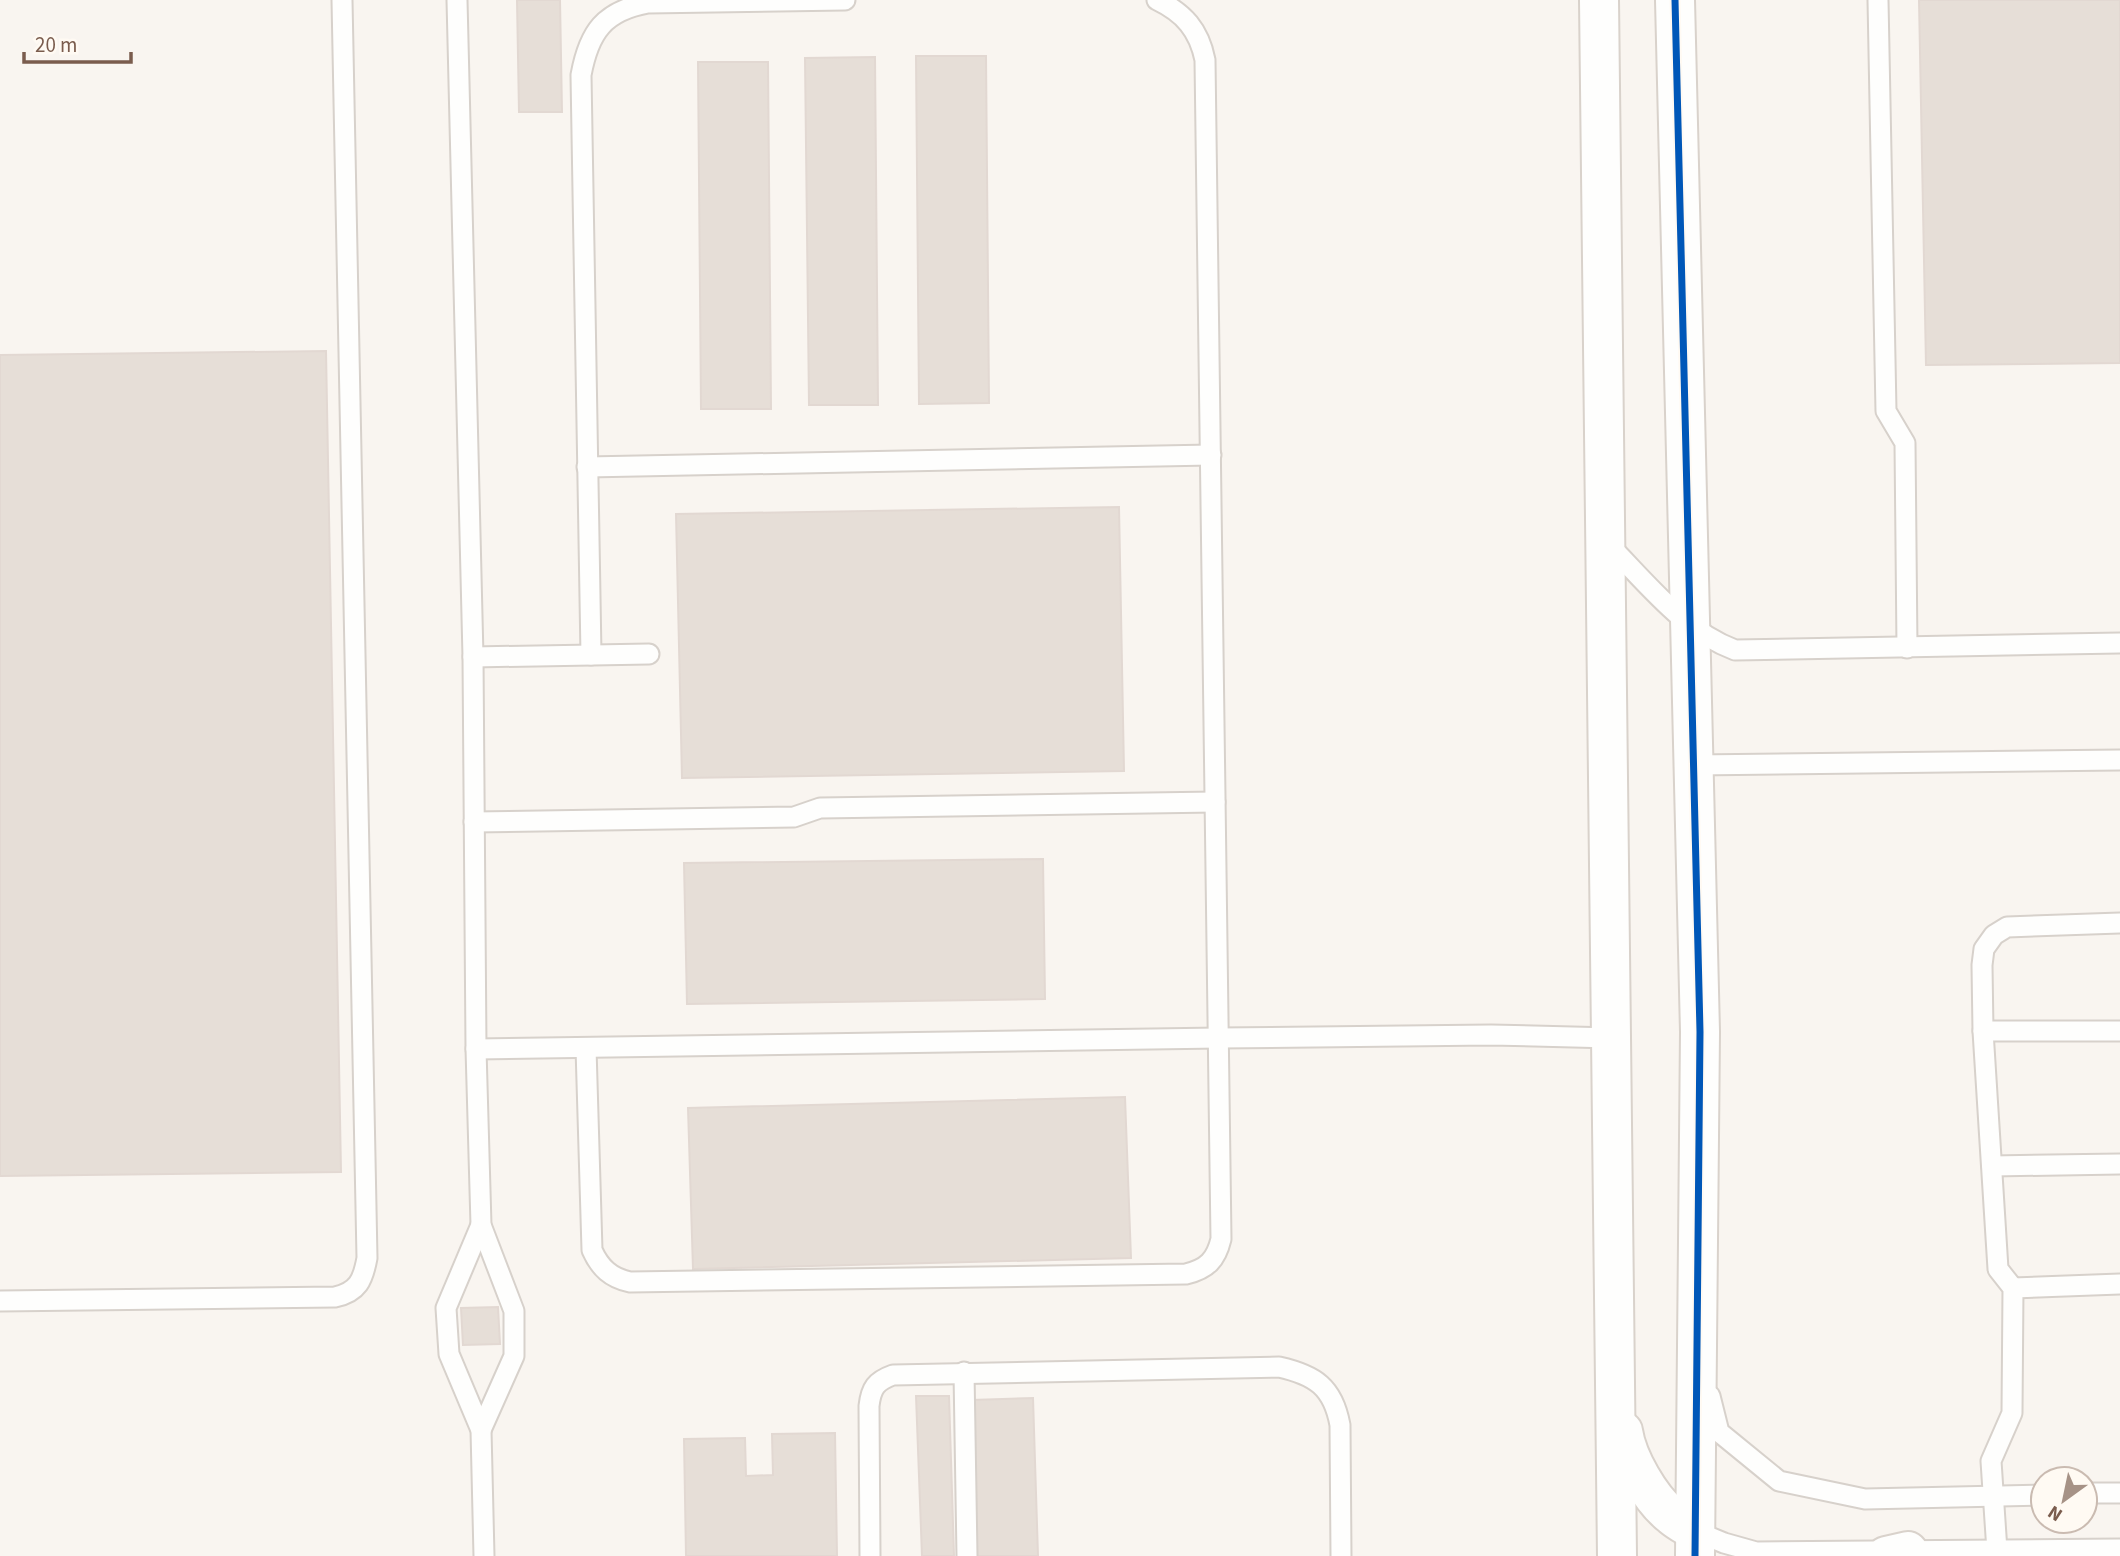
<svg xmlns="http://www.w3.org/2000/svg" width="2120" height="1556" font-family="'Source Sans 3',sans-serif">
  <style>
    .building { fill: #e6ded7; stroke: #e2d8d2; stroke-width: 2 }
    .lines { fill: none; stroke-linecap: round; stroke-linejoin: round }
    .lane-casing { stroke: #d7d1cb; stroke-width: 23 }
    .secondary-casing { stroke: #d9d2cb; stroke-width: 42 }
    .lane { stroke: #fefefd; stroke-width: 19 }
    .secondary { stroke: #fefefd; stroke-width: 38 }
    .cycleway-casing { stroke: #fffaf3; stroke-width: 11 }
    .cycleway { stroke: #0057b8; stroke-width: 7 }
  </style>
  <rect width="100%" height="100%" fill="#f9f5f0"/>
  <g class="building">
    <polygon points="517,0 560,0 562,112 519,112"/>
    <polygon points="1919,0 2120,0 2120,363 1926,365"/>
    <polygon points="916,56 986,56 989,403 919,404"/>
    <polygon points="875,57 878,405 809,405 805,58"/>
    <polygon points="698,62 768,62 771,409 701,409"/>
    <polygon points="326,351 341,1172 0,1176 0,355"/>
    <polygon points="1119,507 1124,771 682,778 676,514"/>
    <polygon points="1043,859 1045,999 687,1004 684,863"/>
    <polygon points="1125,1097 1131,1258 693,1269 688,1108"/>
    <polygon points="498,1307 500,1344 463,1345 461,1308"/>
    <polygon points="916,1396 949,1396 954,1556 922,1556"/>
    <polygon points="1033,1398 1038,1556 977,1556 972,1400"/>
    <polygon points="835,1433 837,1556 686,1556 684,1439 745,1438 746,1476 773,1475 772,1434"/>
  </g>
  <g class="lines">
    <defs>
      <g id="lane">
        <polyline points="457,0 473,657 476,1049 481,1225 514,1311 514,1356 481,1430"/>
        <polyline points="1878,0 1886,411 1905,443 1907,648"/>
        <polyline points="587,467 1211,455"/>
        <path d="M 1607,543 C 1646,582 1683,631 1735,650 L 2120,643"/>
        <path d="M 591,655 L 581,75 C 589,32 604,11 648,3 L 845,0"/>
        <polyline points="473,657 649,654"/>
        <polyline points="1694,765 2120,760"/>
        <polyline points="474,822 794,817 820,808 1215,802"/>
        <polyline points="1983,1031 2120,1031"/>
        <path d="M 586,1048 L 592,1250 C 600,1268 611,1278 630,1282 L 1186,1274 C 1207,1269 1216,1260 1221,1239 L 1205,60 C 1199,30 1184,13 1157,0"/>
        <polyline points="476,1049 1219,1038 1491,1035 1612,1038"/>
        <polyline points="1992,1166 2120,1164"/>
        <polyline points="481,1225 446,1308 449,1354 481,1430 484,1556"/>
        <polyline points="2013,1288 2120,1284"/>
        <path d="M 0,1301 L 335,1297 C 358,1292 363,1280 367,1258 L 342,0"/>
        <polyline points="964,1372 967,1556"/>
        <polyline points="1710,1396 1719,1432 1779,1481 1865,1499 2043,1495"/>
        <polyline points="2085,1493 2120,1493"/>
        <polyline points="1695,1531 1724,1543 1756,1552 2120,1549"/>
        <polyline points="1997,1551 1991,1461 2012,1413 2013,1288 1998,1269 1983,1031 1982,965 1984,949 1994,935 2007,927 2120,923"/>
        <path d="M 870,1556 L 869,1406 C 871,1388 876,1381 893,1375 L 1279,1367 C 1315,1375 1333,1387 1340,1425 L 1341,1556"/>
      </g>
      <g id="secondary">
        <polyline points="1599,0 1617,1556"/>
        <polyline points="1675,0 1700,1032 1695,1556"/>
        <path d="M 1623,1431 C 1627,1458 1650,1499 1672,1516 C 1679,1522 1687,1526 1695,1531"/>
        <polyline points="1886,1556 1908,1551"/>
      </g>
    </defs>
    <use href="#lane" class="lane-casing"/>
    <use href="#secondary" class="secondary-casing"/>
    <use href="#lane" class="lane"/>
    <use href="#secondary" class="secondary"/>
    <defs>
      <polyline id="cycleway" points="1675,0 1700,1032 1695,1556"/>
    </defs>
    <use href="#cycleway" class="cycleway-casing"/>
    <use href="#cycleway" class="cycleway"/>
  </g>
  <g transform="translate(2064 1500) rotate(213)"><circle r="33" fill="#fffaf3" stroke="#cabbb1" stroke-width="2"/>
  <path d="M0-5L12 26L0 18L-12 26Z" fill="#a69286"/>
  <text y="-10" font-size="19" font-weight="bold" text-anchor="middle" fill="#7a5c4d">N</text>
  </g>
  <path d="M24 52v10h107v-10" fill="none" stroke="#7a5c4d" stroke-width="3.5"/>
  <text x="35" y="52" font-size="21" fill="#7a5c4d" stroke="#fffaf3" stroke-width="5" paint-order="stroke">20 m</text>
</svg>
